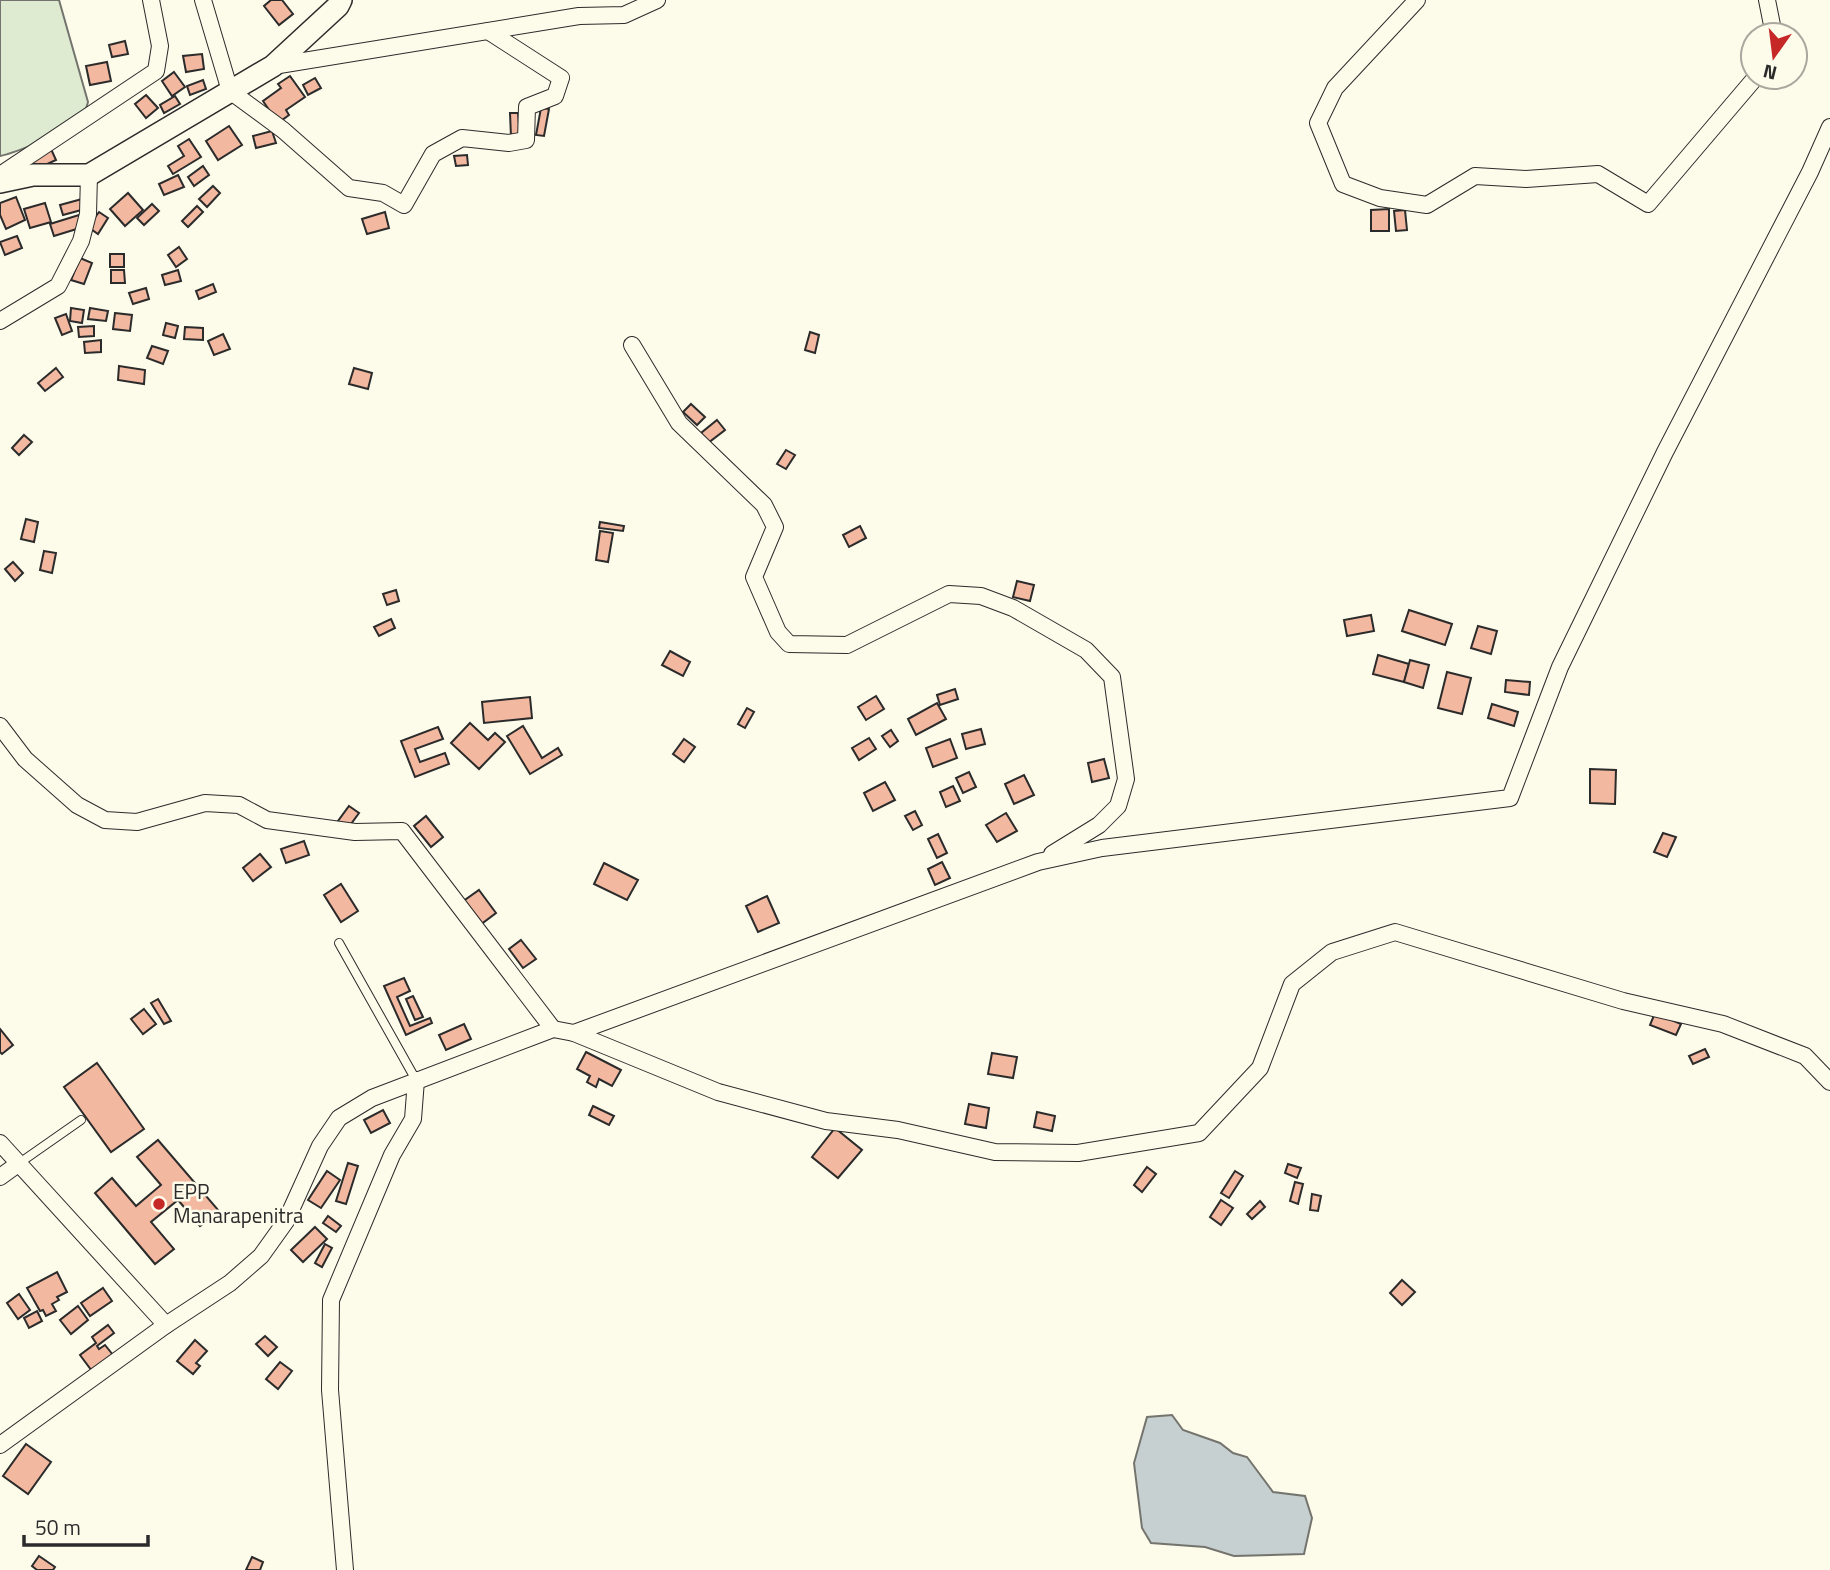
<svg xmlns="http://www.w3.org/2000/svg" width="1830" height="1570" font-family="'Titillium Web',sans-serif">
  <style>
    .green { fill: #deebd1; stroke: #74746e; stroke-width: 2 }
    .water { fill: #c7d0d0; stroke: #74746e; stroke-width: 2 }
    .building { fill: #f2b8a0; stroke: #2b2b2b; stroke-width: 2 }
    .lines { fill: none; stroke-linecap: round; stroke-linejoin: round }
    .lane-casing { stroke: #2b2b2b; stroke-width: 10 }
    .street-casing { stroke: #2b2b2b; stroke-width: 18 }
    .secondary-casing { stroke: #2b2b2b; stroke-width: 24 }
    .lane { stroke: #fdfbea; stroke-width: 8 }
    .street { stroke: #fdfbea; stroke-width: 16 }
    .secondary { stroke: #fdfbea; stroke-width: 21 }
    .poi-dot { fill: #c62828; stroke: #fdfbea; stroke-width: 2.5 }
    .labels { text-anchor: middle; stroke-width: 5; stroke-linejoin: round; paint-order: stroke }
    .poi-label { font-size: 21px; fill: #2b2b2b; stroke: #fdfbea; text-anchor: start }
  </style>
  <rect width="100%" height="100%" fill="#fdfbea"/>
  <path class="green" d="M 0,0 L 59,0 L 88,102 C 86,109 84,117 78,122 C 62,133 19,152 0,156 Z"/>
  <polygon class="water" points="1172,1415 1183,1430 1220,1443 1233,1453 1247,1457 1273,1492 1305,1496 1312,1518 1304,1554 1234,1556 1205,1547 1151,1543 1142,1528 1134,1463 1147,1417"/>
  <g class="building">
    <polygon points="271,0 282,0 293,14 279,25 264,6"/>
    <polygon points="125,41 128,54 112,57 109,45"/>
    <polygon points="202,54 204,69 186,72 183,56"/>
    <polygon points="107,62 111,81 90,85 86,66"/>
    <polygon points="174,72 185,87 172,96 162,81"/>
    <polygon points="290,76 305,97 286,110 289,115 278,123 263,101 281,88 278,84"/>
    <polygon points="315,78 321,88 308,95 303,85"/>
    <polygon points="203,80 206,89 190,95 187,86"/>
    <polygon points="146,95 158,108 146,118 135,104"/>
    <polygon points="175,96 180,104 164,113 160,105"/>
    <polygon points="541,108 549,109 544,136 536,135"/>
    <polygon points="510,113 518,113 520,136 511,137"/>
    <polygon points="229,126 242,145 218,160 206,141"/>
    <polygon points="272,131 276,143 256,148 253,136"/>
    <polygon points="189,139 201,157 173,174 168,166 184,156 178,146"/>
    <polygon points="51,149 56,160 32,171 27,159"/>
    <polygon points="467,155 468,165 456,166 454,156"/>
    <polygon points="203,166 209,175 194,186 188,177"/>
    <polygon points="178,175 184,187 164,195 159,184"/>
    <polygon points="213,186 220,193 207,207 199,199"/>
    <polygon points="128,193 143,210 125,226 110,209"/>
    <polygon points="16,197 25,220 6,229 0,215 0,203"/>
    <polygon points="82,199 85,209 63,215 60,205"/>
    <polygon points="45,203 51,222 30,228 24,209"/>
    <polygon points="152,204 159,211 144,225 137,218"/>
    <polygon points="197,206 203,212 188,227 182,221"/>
    <polygon points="1389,209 1389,231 1371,231 1371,210"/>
    <polygon points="1405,210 1407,230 1396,231 1394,211"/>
    <polygon points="99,212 108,218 98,234 88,227"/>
    <polygon points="385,212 389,228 367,234 362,219"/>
    <polygon points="79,215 83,227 54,236 50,224"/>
    <polygon points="17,236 22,248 5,255 0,242"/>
    <polygon points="179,247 187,259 176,267 168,255"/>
    <rect x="110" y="254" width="14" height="13"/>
    <polygon points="80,258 92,263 84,284 71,280"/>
    <polygon points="111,270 124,270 125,283 111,283"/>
    <polygon points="178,270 181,281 165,285 162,275"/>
    <polygon points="213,284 216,292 199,299 196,291"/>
    <polygon points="146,288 149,299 133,304 129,293"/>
    <polygon points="71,308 84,310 82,323 70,321"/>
    <polygon points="90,308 108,311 106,321 88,319"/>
    <polygon points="115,313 132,315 130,331 113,329"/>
    <polygon points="66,314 72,331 62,335 55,318"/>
    <polygon points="166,323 178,326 175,338 163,335"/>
    <polygon points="94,326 94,336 79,337 78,327"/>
    <polygon points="185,327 203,328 203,340 184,339"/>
    <polygon points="810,332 819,335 815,353 805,350"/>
    <polygon points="223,334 230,349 214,355 208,341"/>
    <polygon points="101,340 101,352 85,353 84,342"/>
    <polygon points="152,346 168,351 163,364 147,358"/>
    <polygon points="119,366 145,370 144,384 118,380"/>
    <polygon points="56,368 63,377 45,391 38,383"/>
    <polygon points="354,368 372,373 368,389 349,384"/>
    <polygon points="691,404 705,417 697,425 683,412"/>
    <polygon points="717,420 725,430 708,443 701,433"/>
    <polygon points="24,435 32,442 19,455 12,448"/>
    <polygon points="786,450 795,455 786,469 777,464"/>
    <polygon points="26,519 38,522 34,542 21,539"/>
    <polygon points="600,522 624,526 623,531 599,528"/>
    <polygon points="860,526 866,538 849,547 843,535"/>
    <polygon points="600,531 613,533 608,562 596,560"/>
    <polygon points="44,551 56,553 52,573 40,570"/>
    <polygon points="13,562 23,573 15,581 5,569"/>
    <polygon points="1017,581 1034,585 1030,601 1013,597"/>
    <polygon points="396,590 399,601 387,605 383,594"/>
    <polygon points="1409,610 1452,624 1445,645 1402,631"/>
    <polygon points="1371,615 1374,631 1347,636 1344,620"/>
    <polygon points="391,619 395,628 379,636 374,627"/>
    <polygon points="1478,626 1497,631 1491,654 1471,648"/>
    <polygon points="670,651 690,662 683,676 662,665"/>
    <polygon points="1378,655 1409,664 1404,682 1373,674"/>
    <polygon points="1410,660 1429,665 1423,688 1404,682"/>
    <polygon points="1447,672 1471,678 1462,714 1438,708"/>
    <polygon points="1506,680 1530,682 1529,695 1505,692"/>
    <polygon points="955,689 958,699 940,705 937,695"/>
    <polygon points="876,696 884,709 866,720 858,707"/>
    <polygon points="530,697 532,718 484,723 482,702"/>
    <polygon points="937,703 946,719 916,735 908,719"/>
    <polygon points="1492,704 1518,712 1514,726 1488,718"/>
    <polygon points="747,708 754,712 745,728 738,724"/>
    <polygon points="470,723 488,740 495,733 505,742 479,769 451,743"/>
    <polygon points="523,726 542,758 558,748 562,755 530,774 507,736"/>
    <polygon points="438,727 443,739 415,749 420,762 445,753 449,764 415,777 401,741"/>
    <polygon points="981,729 985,744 966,749 962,734"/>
    <polygon points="891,730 898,741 890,747 882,736"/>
    <polygon points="869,738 876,749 859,760 852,748"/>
    <polygon points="684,739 695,747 684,762 673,754"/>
    <polygon points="950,739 957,758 933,767 926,748"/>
    <polygon points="1104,759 1109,778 1092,782 1088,763"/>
    <polygon points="1590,769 1616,770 1615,804 1590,803"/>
    <polygon points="969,772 976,787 963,793 956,778"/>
    <polygon points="1024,775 1034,795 1014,804 1005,784"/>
    <polygon points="885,782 895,800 873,811 864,793"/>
    <polygon points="953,786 960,801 946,807 940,792"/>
    <polygon points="349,806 359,813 348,828 338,821"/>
    <polygon points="915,811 922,825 913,830 905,816"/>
    <polygon points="1006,813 1017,831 997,842 986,825"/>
    <polygon points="426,816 443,837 431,847 414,826"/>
    <polygon points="1663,833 1676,837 1667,857 1654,852"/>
    <polygon points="938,834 947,853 937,858 928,839"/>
    <polygon points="304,841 309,855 286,863 281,849"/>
    <polygon points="260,854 271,867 253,881 243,868"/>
    <polygon points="942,862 950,878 935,885 928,869"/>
    <polygon points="604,863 638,880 627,900 594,884"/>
    <polygon points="341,884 358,911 341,922 324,895"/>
    <polygon points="479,890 496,913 480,925 462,902"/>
    <polygon points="767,896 779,923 758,932 746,906"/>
    <polygon points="521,940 536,959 523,968 509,949"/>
    <polygon points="404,978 410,991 397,997 410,1026 430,1018 432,1023 406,1035 384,986"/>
    <polygon points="413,996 423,1017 415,1020 406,999"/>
    <polygon points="158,999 171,1021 164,1024 151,1003"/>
    <polygon points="144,1009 156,1024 143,1034 131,1019"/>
    <polygon points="1655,1013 1681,1024 1676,1035 1650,1025"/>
    <polygon points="464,1024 471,1039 446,1050 439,1035"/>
    <polygon points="0,1029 13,1045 2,1054 0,1052"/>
    <polygon points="1705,1049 1709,1057 1693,1064 1689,1056"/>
    <polygon points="586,1052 621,1070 612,1086 599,1079 596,1087 587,1082 590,1076 577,1069"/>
    <polygon points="992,1053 1017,1057 1013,1078 988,1074"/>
    <polygon points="97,1063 144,1129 111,1152 64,1087"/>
    <polygon points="969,1104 989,1108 986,1128 965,1124"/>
    <polygon points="593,1106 614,1116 609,1125 589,1115"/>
    <polygon points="383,1110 390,1123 371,1133 364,1120"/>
    <polygon points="1037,1112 1055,1116 1052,1131 1034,1127"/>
    <polygon points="835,1128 862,1150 838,1178 812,1157"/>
    <polygon points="158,1140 219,1211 200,1226 178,1200 151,1222 174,1249 155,1264 95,1193 112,1178 136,1206 161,1185 137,1157"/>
    <polygon points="348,1163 358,1166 346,1204 336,1201"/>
    <polygon points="1288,1164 1301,1168 1297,1178 1285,1173"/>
    <polygon points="1147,1167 1156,1174 1142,1192 1134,1185"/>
    <polygon points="327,1171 340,1180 321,1208 308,1200"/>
    <polygon points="1235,1171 1243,1176 1229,1198 1221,1193"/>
    <polygon points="1295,1182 1303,1184 1298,1204 1290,1201"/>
    <polygon points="1312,1194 1321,1196 1318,1211 1310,1210"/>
    <polygon points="1221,1200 1233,1208 1221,1225 1210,1217"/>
    <polygon points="1260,1201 1265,1207 1252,1219 1247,1214"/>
    <polygon points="328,1216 341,1226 336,1232 323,1223"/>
    <polygon points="315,1227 327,1239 303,1262 291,1250"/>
    <polygon points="325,1244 332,1248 322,1267 315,1263"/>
    <polygon points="57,1272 67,1292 57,1297 59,1300 52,1304 56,1311 46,1316 43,1310 40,1311 27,1288"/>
    <polygon points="1402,1280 1415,1292 1402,1305 1390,1293"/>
    <polygon points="103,1288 112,1301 90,1316 81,1303"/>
    <polygon points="19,1294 30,1310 18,1319 7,1303"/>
    <polygon points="78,1306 88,1320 71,1334 60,1320"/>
    <polygon points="37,1311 42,1321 29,1328 24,1318"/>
    <polygon points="108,1325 114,1333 97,1346 99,1349 105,1345 113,1355 92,1371 80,1355 96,1343 92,1337"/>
    <polygon points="265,1336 277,1347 268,1356 256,1344"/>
    <polygon points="195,1340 207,1351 196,1363 200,1366 193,1374 177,1361"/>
    <polygon points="280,1362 292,1371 278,1389 266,1379"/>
    <polygon points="26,1444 51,1462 28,1494 3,1476"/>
    <polygon points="39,1556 55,1567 53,1570 37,1570 32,1566"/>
    <polygon points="252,1557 263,1562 260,1570 246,1570"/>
  </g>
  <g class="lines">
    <defs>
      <g id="lane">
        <polyline points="339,943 416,1080"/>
        <polyline points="18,1164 81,1120"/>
      </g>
      <g id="street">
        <polyline points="203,0 230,91 283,130 349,188 383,193 404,205 433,154 462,138 509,143 526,140 527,107 555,96 561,78 488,31"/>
        <polyline points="1417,0 1335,88 1318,123 1343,184 1380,198 1427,205 1475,176 1526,179 1598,174 1648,204 1756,77"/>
        <polyline points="1767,0 1774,35"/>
        <polyline points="273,66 579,16 624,15 657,0"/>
        <polyline points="0,175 156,71 160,46 151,0"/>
        <polyline points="0,321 58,286 81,241 88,214 89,175"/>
        <polyline points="632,345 679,423 764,505 775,527 754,577 778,632 789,644 847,645 949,594 981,596 1013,608 1086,650 1112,677 1126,779 1118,806 1099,825 1052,854"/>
        <polyline points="0,726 25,759 77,805 105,820 137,822 205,803 239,805 267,820 355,832 402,831 553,1029"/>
        <polyline points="574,1033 718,1092 826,1121 898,1130 995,1152 1078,1153 1199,1133 1260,1068 1292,984 1332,952 1395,932 1623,1001 1723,1024 1805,1056 1830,1082"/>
        <polyline points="0,1143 166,1325"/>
        <polyline points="0,1177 18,1164"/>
        <polyline points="0,1445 166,1325 230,1283 261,1256 286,1221 320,1146 339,1118 372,1098 553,1029 574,1033 1038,862 1102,848 1510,798 1560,667 1665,452 1810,172 1830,127"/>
        <polyline points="345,1570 330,1390 331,1300 392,1155 413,1119 416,1080"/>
      </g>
      <polyline id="secondary" points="0,182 33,175 89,175 273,66 338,6 341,0"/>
    </defs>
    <use href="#lane" class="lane-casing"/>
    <use href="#street" class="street-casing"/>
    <use href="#secondary" class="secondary-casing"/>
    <use href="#lane" class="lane"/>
    <use href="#street" class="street"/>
    <use href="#secondary" class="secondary"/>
  </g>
  <circle class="poi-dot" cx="159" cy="1204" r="7"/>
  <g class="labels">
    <g class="poi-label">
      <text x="173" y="1199">EPP<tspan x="173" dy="24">Manarapenitra</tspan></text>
    </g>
  </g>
  <g transform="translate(1774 56) rotate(194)"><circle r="33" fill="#fdfbea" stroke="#a9a89e" stroke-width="2"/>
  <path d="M0-5L12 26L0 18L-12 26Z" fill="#c62828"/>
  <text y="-10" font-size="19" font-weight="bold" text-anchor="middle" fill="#2b2b2b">N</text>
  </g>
  <path d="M24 1535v10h124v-10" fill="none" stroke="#2b2b2b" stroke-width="3.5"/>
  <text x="35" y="1535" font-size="21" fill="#2b2b2b" stroke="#fdfbea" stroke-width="5" paint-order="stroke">50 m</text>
</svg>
